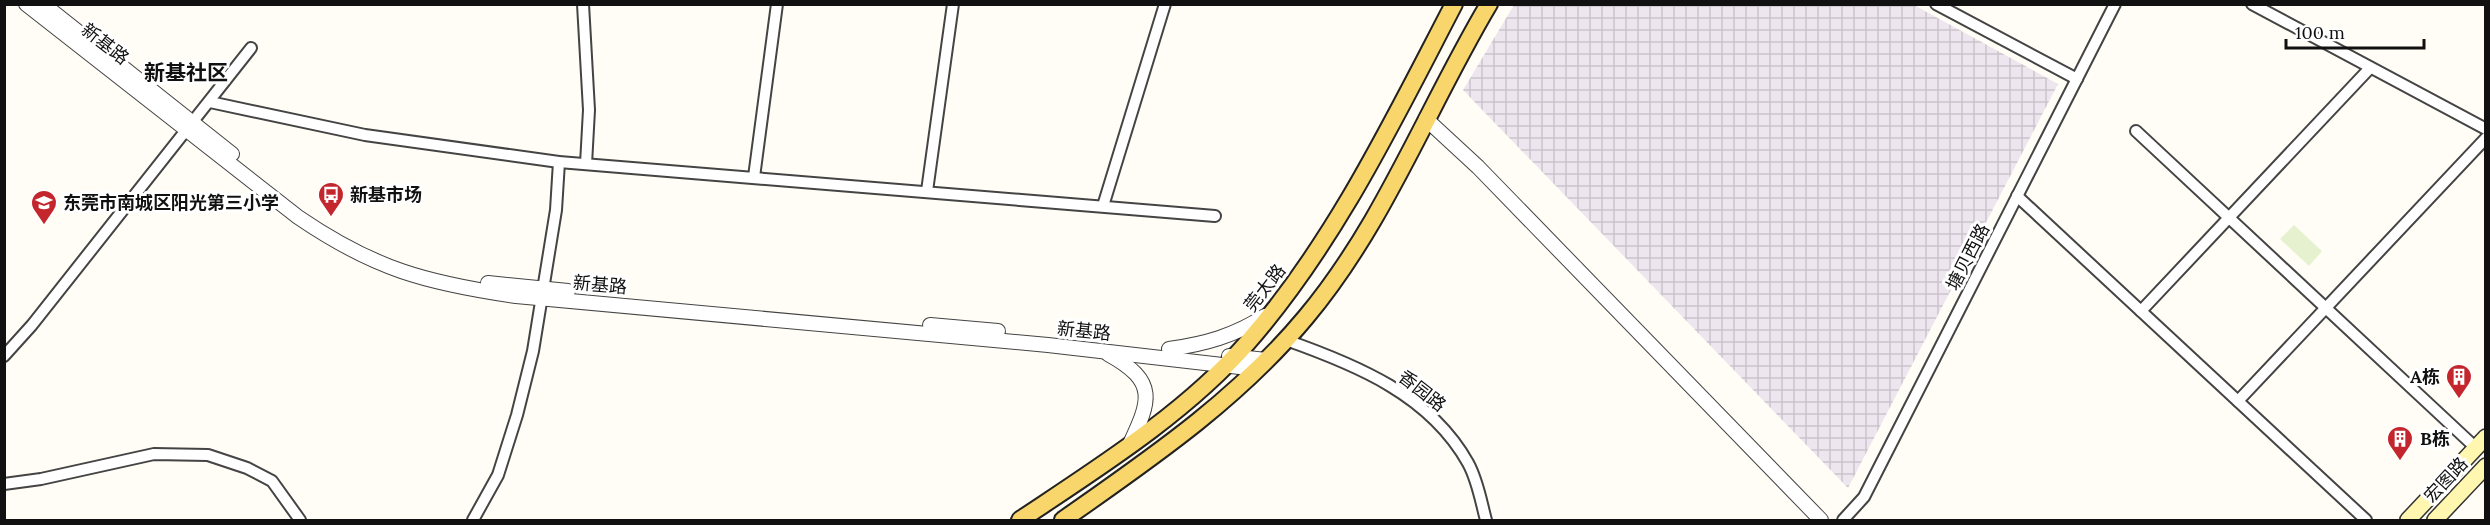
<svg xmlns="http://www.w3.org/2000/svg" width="2490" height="525" font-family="Lora,'Noto Sans SC',serif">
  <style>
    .industrial { fill: url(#industrial-grid) }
    .pitch { fill: #e6f2cf }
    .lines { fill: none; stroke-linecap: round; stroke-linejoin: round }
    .minor-casing { stroke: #444; stroke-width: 14 }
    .tertiary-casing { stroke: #444; stroke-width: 16 }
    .secondary-casing { stroke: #333; stroke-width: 18 }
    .primary-casing { stroke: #222; stroke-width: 20 }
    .minor { stroke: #fff; stroke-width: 10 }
    .tertiary { stroke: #fff; stroke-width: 14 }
    .secondary { stroke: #fff6b0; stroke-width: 15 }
    .primary { stroke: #f9d66b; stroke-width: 16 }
    .labels { text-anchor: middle; stroke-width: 6; stroke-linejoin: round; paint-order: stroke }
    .street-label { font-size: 18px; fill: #111; stroke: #fff }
    .poi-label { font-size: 18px; font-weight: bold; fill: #111; stroke: #fff; text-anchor: start }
    .quarter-label { font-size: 21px; font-weight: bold; fill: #111; stroke: #fff }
  </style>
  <defs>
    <pattern id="industrial-grid" width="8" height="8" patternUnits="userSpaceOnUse" patternTransform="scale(1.5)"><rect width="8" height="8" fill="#eee6ef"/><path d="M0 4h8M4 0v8" fill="none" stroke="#cbc4cc"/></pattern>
  </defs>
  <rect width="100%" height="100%" fill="#fffdf5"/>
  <polygon class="industrial" points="1514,5 1914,5 2058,84 1848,488 1463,90"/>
  <polygon class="pitch" points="2294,225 2322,251 2309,266 2280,239"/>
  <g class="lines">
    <defs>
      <g id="minor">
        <polyline points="583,4 589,110 586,164"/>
        <polyline points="1936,4 2077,79"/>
        <polyline points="2252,4 2486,129"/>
        <polyline points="210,102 365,135 559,162 1215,216"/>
        <polyline points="2136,131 2476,448"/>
        <polyline points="754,177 777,4"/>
        <polyline points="927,191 953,4"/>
        <polyline points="2017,196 2366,520"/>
        <polyline points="1103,206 1165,4"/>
        <polyline points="2141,311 2370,68"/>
        <path d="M 1286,340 C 1357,365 1430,395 1468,463 C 1478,481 1481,502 1486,520"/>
        <polyline points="4,356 32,325 251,48"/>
        <polyline points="2238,401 2486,138"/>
        <polyline points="4,484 41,479 154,454 208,455 247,468 272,481 300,520"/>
        <polyline points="473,520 498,475 517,415 533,351 556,210 559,162"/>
        <polyline points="1843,520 1864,497 2115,4"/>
      </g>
      <g id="tertiary">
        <path d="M 26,4 L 298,217 C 374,269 426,283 516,296 L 1048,345 L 1257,369"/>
        <polyline points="43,4 232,154"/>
        <polyline points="1426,119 1478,167 1821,520"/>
        <polyline points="488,283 568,291"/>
        <polyline points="930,325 998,331"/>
        <path d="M 1169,349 C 1205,344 1234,336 1265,316"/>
        <path d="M 1108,354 C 1159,382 1150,401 1129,446"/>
        <polyline points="1229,356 1266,360"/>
      </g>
      <g id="secondary">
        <polyline points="2408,520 2486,437"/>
        <polyline points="2435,520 2486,466"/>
      </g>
      <g id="primary">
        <path d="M 1020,520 C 1098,468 1186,413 1248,342 C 1335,242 1393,121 1454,4"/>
        <path d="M 1063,520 C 1150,459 1237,400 1306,317 C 1384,224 1427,108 1489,4"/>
      </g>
    </defs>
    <use href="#minor" class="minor-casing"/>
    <use href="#tertiary" class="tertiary-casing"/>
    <use href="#secondary" class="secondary-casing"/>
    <use href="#primary" class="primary-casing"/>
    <use href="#minor" class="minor"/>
    <use href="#tertiary" class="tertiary"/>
    <use href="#secondary" class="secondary"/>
    <use href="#primary" class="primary"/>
  </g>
  <defs>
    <symbol id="bus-pin" viewBox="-11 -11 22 30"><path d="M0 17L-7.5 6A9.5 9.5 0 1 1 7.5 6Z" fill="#c4262e" stroke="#fff"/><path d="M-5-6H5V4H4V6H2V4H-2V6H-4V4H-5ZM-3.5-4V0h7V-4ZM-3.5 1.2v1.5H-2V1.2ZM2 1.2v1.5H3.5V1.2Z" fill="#fff"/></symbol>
    <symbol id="school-pin" viewBox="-11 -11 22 30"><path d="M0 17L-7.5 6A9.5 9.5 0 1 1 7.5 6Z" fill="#c4262e" stroke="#fff"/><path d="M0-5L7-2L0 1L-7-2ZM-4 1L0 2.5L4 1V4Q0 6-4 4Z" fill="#fff"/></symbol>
    <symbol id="building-pin" viewBox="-11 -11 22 30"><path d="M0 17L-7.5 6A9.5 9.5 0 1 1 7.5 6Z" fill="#c4262e" stroke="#fff"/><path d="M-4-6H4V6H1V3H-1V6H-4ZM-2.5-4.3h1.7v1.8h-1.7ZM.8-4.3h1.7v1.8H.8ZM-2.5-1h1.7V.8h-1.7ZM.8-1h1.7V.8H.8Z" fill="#fff"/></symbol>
  </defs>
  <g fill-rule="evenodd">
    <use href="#bus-pin" x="316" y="180" width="30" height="40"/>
    <use href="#school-pin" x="29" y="188" width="30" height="40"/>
    <use href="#building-pin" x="2444" y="362" width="30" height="40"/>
    <use href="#building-pin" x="2385" y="424" width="30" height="40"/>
  </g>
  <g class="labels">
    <g class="street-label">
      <text transform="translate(105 44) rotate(38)" y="6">新基路</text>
      <text transform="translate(1968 257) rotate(-63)" y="6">塘贝西路</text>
      <text transform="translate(600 285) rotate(5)" y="6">新基路</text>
      <text transform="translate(1265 288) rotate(-52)" y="6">莞太路</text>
      <text transform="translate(1084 331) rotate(6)" y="6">新基路</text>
      <text transform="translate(1422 391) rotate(38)" y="6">香园路</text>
      <text transform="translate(2446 480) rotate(-47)" y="6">宏图路</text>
    </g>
    <g class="poi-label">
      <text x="350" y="201">新基市场</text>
      <text x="63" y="209">东莞市南城区阳光第三小学</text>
      <text x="2440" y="383" text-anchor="end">A栋</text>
      <text x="2420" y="445">B栋</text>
    </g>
    <g class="quarter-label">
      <text x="186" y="80">新基社区</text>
    </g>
  </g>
  <rect width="2490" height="525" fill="none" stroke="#111111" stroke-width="12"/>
  <path d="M2286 39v9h138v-9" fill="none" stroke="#111111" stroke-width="3"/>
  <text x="2295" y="39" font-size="18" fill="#111111" stroke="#ffffff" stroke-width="4.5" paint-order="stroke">100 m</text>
</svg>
